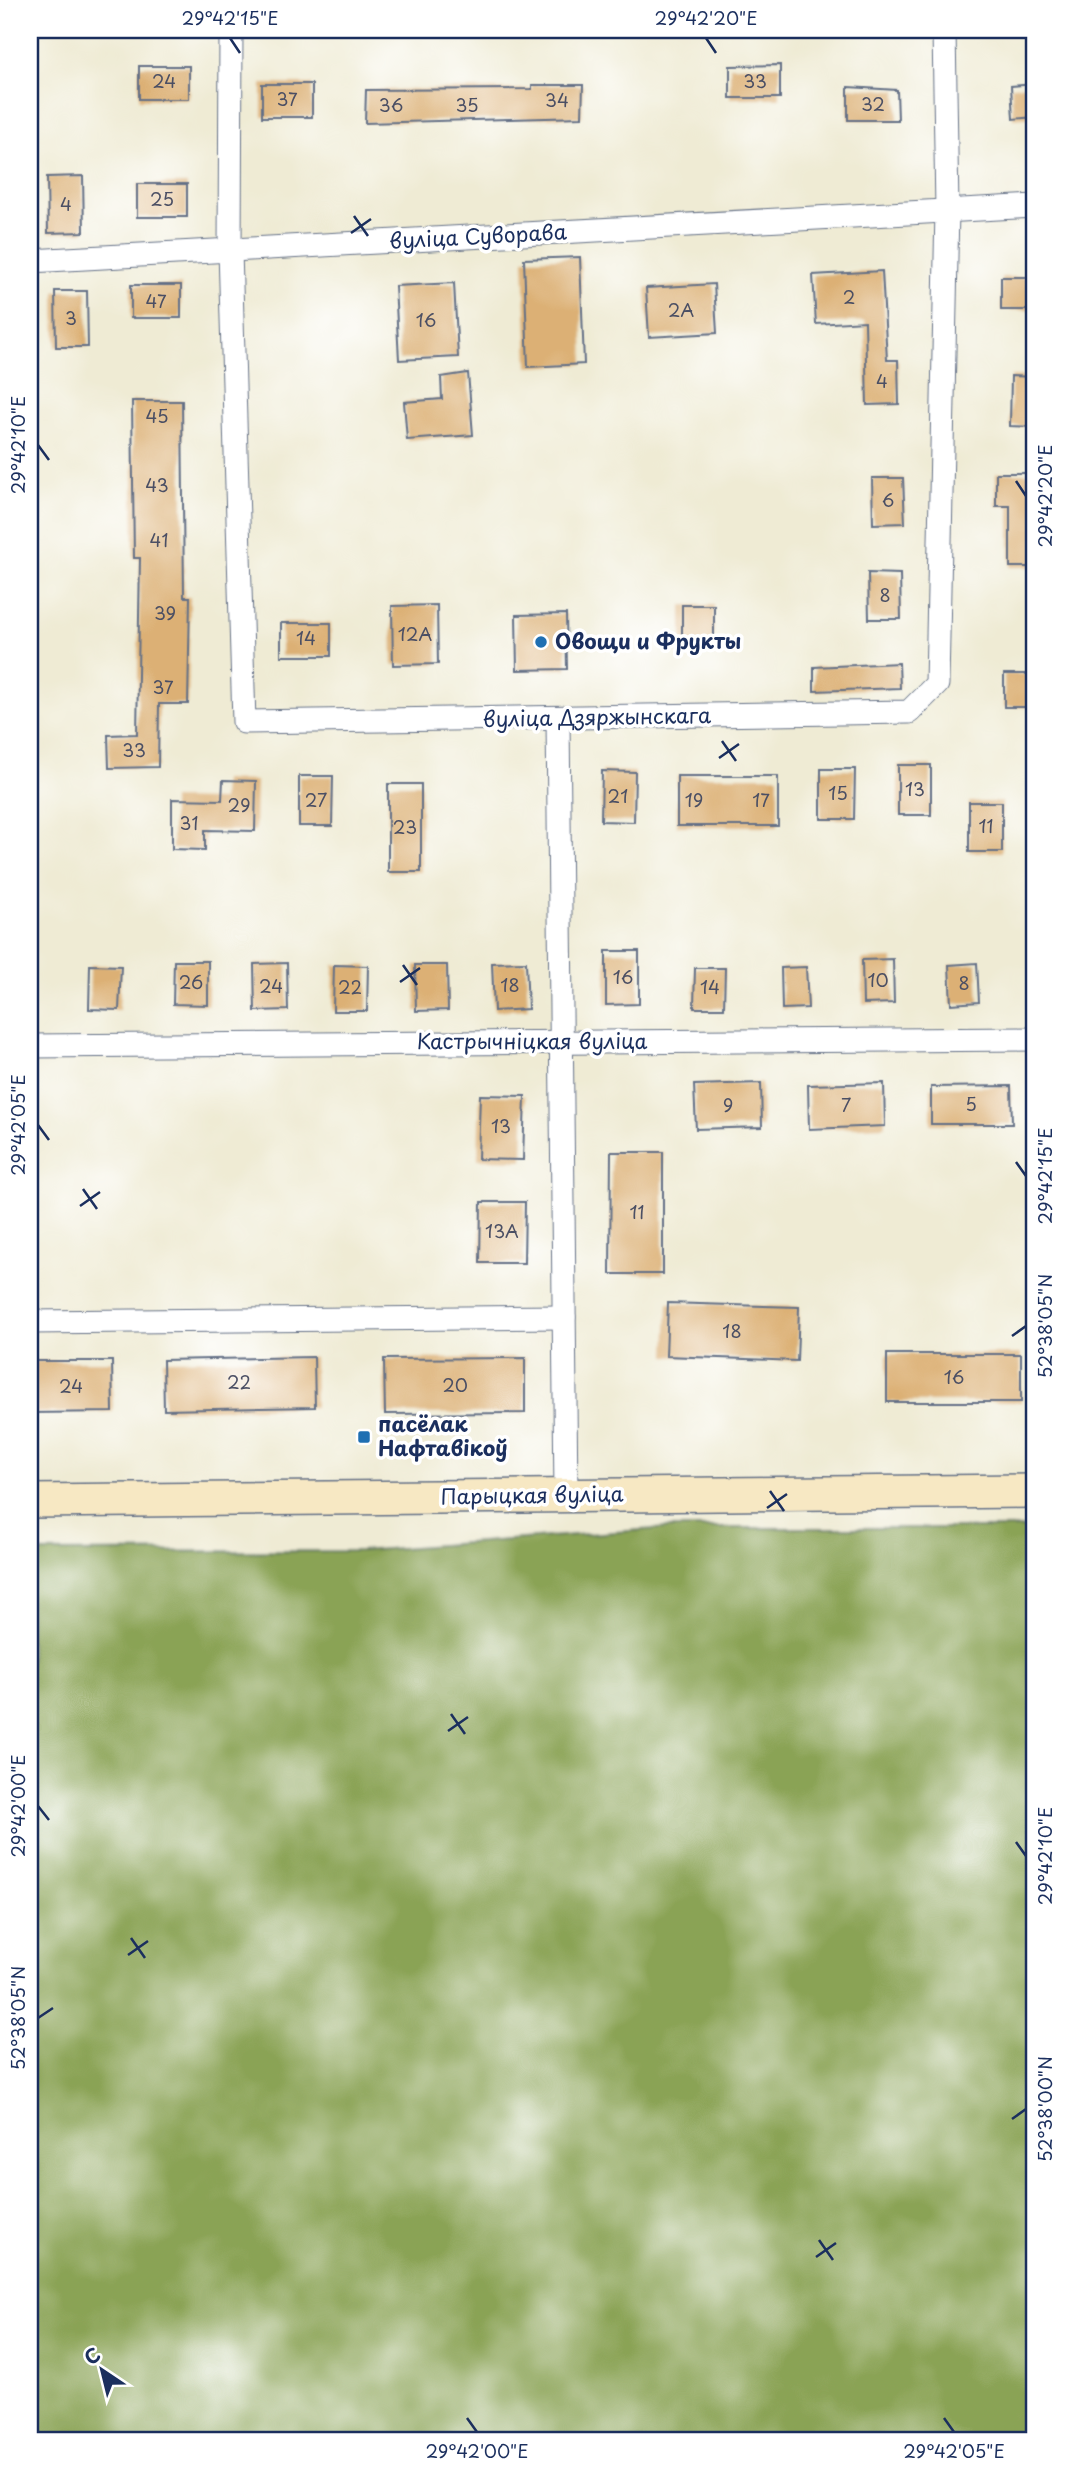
<svg xmlns="http://www.w3.org/2000/svg" width="1065" height="2471" font-family="'Playpen Sans',sans-serif">
  <style>
    .forest { fill: #8aa354; stroke: #526959; stroke-width: 2 }
    .building { fill: #dcb075 }
    .lines { fill: none; stroke-linecap: round; stroke-linejoin: round }
    .minor-casing { stroke: #657187; stroke-width: 25 }
    .secondary-casing { stroke: #657187; stroke-width: 36 }
    .minor { stroke: #fff; stroke-width: 23 }
    .secondary { stroke: #f7e8c3; stroke-width: 33 }
    .ticks { fill: none; stroke: #1b2f5e; stroke-width: 2.5 }
    .poi-dot { fill: #1f6fb2; stroke: #fff; stroke-width: 2.5 }
    .labels { text-anchor: middle; stroke-width: 7; stroke-linejoin: round; paint-order: stroke }
    .number-label { font-size: 18px; fill: #4b4f64 }
    .street-label { font-size: 21px; fill: #1b2f5e; stroke: #fff }
    .poi-label { font-size: 21px; font-weight: bold; fill: #1b2f5e; stroke: #fff; text-anchor: start }
    .neatline { fill: none; stroke: #1b2f5e; stroke-width: 2.5 }
    .ticks-label { font-size: 18px; text-anchor: middle; fill: #1b2f5e }
  </style>
  <rect width="100%" height="100%" fill="#fff"/>
  <filter id="ink" filterUnits="userSpaceOnUse"><feTurbulence type="fractalNoise" baseFrequency=".0143" numOctaves="2"/><feDisplacementMap in="SourceGraphic" scale="14" xChannelSelector="R" yChannelSelector="G"/><feConvolveMatrix kernelMatrix="1 2 1 2 8 2 1 2 1" color-interpolation-filters="sRGB"/></filter>
  <filter id="wash" filterUnits="userSpaceOnUse"><feTurbulence type="fractalNoise" baseFrequency=".00686" numOctaves="4" result="noise"/><feDisplacementMap in="SourceGraphic" scale="28" xChannelSelector="R" yChannelSelector="G"/><feGaussianBlur stdDeviation="1.57" result="paint"/><feColorMatrix in="noise" values="0 0 0 0 0 0 0 0 0 0 0 0 0 0 0 0 0 1.4 0 .05"/><feComposite in="paint" operator="in"/></filter>
  <g filter="url(#wash)">
    <rect width="100%" height="100%" fill="#efebd4"/>
    <polygon class="forest" points="669,1528 1035,1528 1035,2441 30,2441 30,1552 360,1551"/>
    <g id="blocks">
      <g class="building">
        <polygon points="780,65 780,98 730,98 730,66"/>
        <rect x="139" y="66" width="50" height="33"/>
        <rect x="262" y="84" width="50" height="33"/>
        <polygon points="1035,84 1035,117 1013,119 1011,86"/>
        <polygon points="532,85 583,85 582,117 365,123 366,90 532,89"/>
        <polygon points="848,87 897,90 898,120 848,120"/>
        <polygon points="83,176 84,232 48,233 47,177"/>
        <rect x="137" y="184" width="50" height="33"/>
        <polygon points="580,257 584,364 528,367 524,259"/>
        <polygon points="882,271 887,360 898,360 899,404 867,405 865,321 816,324 813,275"/>
        <rect x="1001" y="277" width="34" height="33"/>
        <polygon points="454,283 458,357 399,360 395,286"/>
        <polygon points="714,284 717,333 649,337 646,288"/>
        <rect x="131" y="285" width="50" height="33"/>
        <polygon points="55,291 87,291 88,347 56,347"/>
        <polygon points="468,373 473,435 407,440 404,402 442,399 441,377"/>
        <polygon points="1011,376 1035,377 1035,427 1010,426"/>
        <polygon points="132,401 182,401 184,597 190,597 188,704 159,704 158,767 109,768 108,735 137,734 140,558 134,558"/>
        <polygon points="996,473 1035,473 1035,567 1010,567 1010,506 996,506"/>
        <polygon points="872,478 903,478 905,523 873,524"/>
        <polygon points="868,573 900,574 901,619 869,619"/>
        <polygon points="437,605 438,664 393,665 392,606"/>
        <polygon points="682,605 714,605 714,650 682,651"/>
        <polygon points="566,614 567,669 517,670 516,615"/>
        <rect x="281" y="623" width="50" height="33"/>
        <polygon points="899,663 900,688 814,691 814,667"/>
        <rect x="1004" y="674" width="31" height="33"/>
        <rect x="898" y="765" width="33" height="50"/>
        <polygon points="821,769 855,769 854,819 821,819"/>
        <polygon points="602,771 635,772 634,822 601,821"/>
        <polygon points="299,776 333,776 332,826 299,826"/>
        <rect x="677" y="776" width="101" height="50"/>
        <polygon points="223,780 256,781 255,831 205,830 205,850 172,849 172,799 222,800"/>
        <rect x="388" y="784" width="33" height="88"/>
        <rect x="969" y="802" width="33" height="50"/>
        <polygon points="606,951 639,951 639,1004 606,1005"/>
        <polygon points="893,959 894,1003 863,1004 862,960"/>
        <polygon points="174,961 208,961 208,1005 173,1004"/>
        <polygon points="526,962 528,1009 494,1011 492,963"/>
        <polygon points="287,963 288,1010 255,1011 254,964"/>
        <polygon points="977,963 979,1002 951,1004 949,965"/>
        <polygon points="90,965 121,966 119,1010 89,1009"/>
        <polygon points="334,965 368,966 367,1011 333,1011"/>
        <polygon points="415,965 447,965 448,1010 416,1011"/>
        <polygon points="806,967 808,1008 782,1009 781,968"/>
        <polygon points="695,968 725,968 724,1008 694,1008"/>
        <polygon points="761,1083 762,1127 696,1129 694,1085"/>
        <polygon points="884,1083 885,1126 809,1129 808,1085"/>
        <polygon points="1011,1086 1012,1124 931,1124 931,1087"/>
        <polygon points="480,1095 525,1096 523,1160 478,1159"/>
        <polygon points="611,1152 663,1152 663,1274 610,1274"/>
        <polygon points="481,1202 525,1202 524,1263 480,1263"/>
        <polygon points="668,1303 799,1307 797,1361 666,1356"/>
        <rect x="887" y="1354" width="134" height="48"/>
        <polygon points="314,1357 315,1407 164,1410 163,1360"/>
        <polygon points="525,1358 525,1413 385,1414 384,1359"/>
        <polygon points="30,1361 112,1361 113,1412 30,1413"/>
      </g>
    </g>
  </g>
  <g filter="url(#ink)">
    <use href="#blocks" fill-opacity="0" stroke="#657187" stroke-width="2"/>
    <g class="lines">
      <defs>
        <g id="minor">
          <polyline points="231,30 230,251 244,722 909,712 937,684 947,210 944,30"/>
          <polyline points="30,261 1035,206"/>
          <polyline points="558,718 566,1496"/>
          <polyline points="30,1046 1035,1039"/>
          <polyline points="30,1322 564,1317"/>
        </g>
        <polyline id="secondary" points="30,1501 1035,1491"/>
      </defs>
      <use href="#minor" class="minor-casing"/>
      <use href="#secondary" class="secondary-casing"/>
      <use href="#minor" class="minor"/>
      <use href="#secondary" class="secondary"/>
    </g>
  </g>
  <path class="ticks" d="M 230,38 L 240,53M 706,38 L 716,53M 354,216 L 368,236M 351,233 L 371,219M 38,445 L 49,460M 1016,481 L 1026,496M 722,741 L 736,761M 719,758 L 739,744M 403,965 L 417,985M 400,982 L 420,968M 38,1125 L 49,1140M 1016,1162 L 1026,1176M 83,1189 L 97,1209M 80,1206 L 100,1192M 1012,1336 L 1026,1326M 770,1491 L 784,1511M 767,1508 L 787,1494M 451,1714 L 465,1734M 448,1731 L 468,1717M 38,1806 L 49,1820M 1016,1842 L 1026,1856M 131,1938 L 145,1958M 128,1955 L 148,1941M 38,2018 L 53,2008M 1012,2119 L 1026,2109M 819,2240 L 833,2260M 816,2257 L 836,2243M 467,2418 L 477,2432M 944,2418 L 954,2432"/>
  <g class="poi-dot">
    <circle cx="541" cy="642" r="7"/>
    <rect x="357" y="1430" width="14" height="14" rx="3.5"/>
  </g>
  <g class="labels">
    <g class="number-label">
      <text x="164" y="88">24</text>
      <text x="755" y="88">33</text>
      <text x="287" y="106">37</text>
      <text x="557" y="107">34</text>
      <text x="873" y="111">32</text>
      <text x="391" y="112">36</text>
      <text x="467" y="112">35</text>
      <text x="162" y="206">25</text>
      <text x="66" y="211">4</text>
      <text x="849" y="304">2</text>
      <text x="156" y="308">47</text>
      <text x="681" y="317">2А</text>
      <text x="71" y="325">3</text>
      <text x="426" y="327">16</text>
      <text x="882" y="388">4</text>
      <text x="157" y="423">45</text>
      <text x="157" y="492">43</text>
      <text x="888" y="507">6</text>
      <text x="159" y="547">41</text>
      <text x="885" y="602">8</text>
      <text x="165" y="620">39</text>
      <text x="415" y="641">12А</text>
      <text x="306" y="645">14</text>
      <text x="163" y="694">37</text>
      <text x="134" y="757">33</text>
      <text x="915" y="796">13</text>
      <text x="838" y="800">15</text>
      <text x="618" y="803">21</text>
      <text x="316" y="807">27</text>
      <text x="694" y="807">19</text>
      <text x="761" y="807">17</text>
      <text x="239" y="812">29</text>
      <text x="189" y="830">31</text>
      <text x="986" y="833">11</text>
      <text x="405" y="834">23</text>
      <text x="623" y="984">16</text>
      <text x="878" y="987">10</text>
      <text x="191" y="989">26</text>
      <text x="964" y="990">8</text>
      <text x="510" y="992">18</text>
      <text x="271" y="993">24</text>
      <text x="350" y="994">22</text>
      <text x="710" y="994">14</text>
      <text x="971" y="1111">5</text>
      <text x="728" y="1112">9</text>
      <text x="846" y="1112">7</text>
      <text x="501" y="1133">13</text>
      <text x="637" y="1219">11</text>
      <text x="502" y="1238">13А</text>
      <text x="732" y="1338">18</text>
      <text x="954" y="1384">16</text>
      <text x="239" y="1389">22</text>
      <text x="455" y="1392">20</text>
      <text x="71" y="1393">24</text>
    </g>
    <g class="street-label">
      <text transform="translate(478 237) rotate(-3)" y="7">вуліца Суворава</text>
      <text transform="translate(597 718) rotate(-1)" y="7">вуліца Дзяржынскага</text>
      <text x="532" y="1049">Кастрычніцкая вуліца</text>
      <text transform="translate(532 1496) rotate(-1)" y="7">Парыцкая вуліца</text>
    </g>
    <g class="poi-label">
      <text x="555" y="649">Овощи и Фрукты</text>
      <text x="378" y="1432">пасёлак<tspan x="378" dy="24">Нафтавікоў</tspan></text>
    </g>
  </g>
  <rect width="1065" height="2471" fill="none" stroke="#fff" stroke-width="77"/>
  <g transform="translate(102 2370) rotate(325)" stroke="#ffffff" stroke-width="5" paint-order="stroke">
  <path d="M0-5L12 26L0 18L-12 26Z" fill="#1b2f5e"/>
  <text y="-10" font-size="19" font-weight="bold" text-anchor="middle" fill="#1b2f5e">С</text>
  </g>
  <rect x="38" y="38" width="988" height="2394" class="neatline"/>
  <g class="ticks-label">
    <text x="230" y="25">29°42'15"E</text>
    <text x="706" y="25">29°42'20"E</text>
    <text transform="translate(19 445) rotate(-90)" y="6">29°42'10"E</text>
    <text transform="translate(1046 496) rotate(-90)" y="6">29°42'20"E</text>
    <text transform="translate(19 1125) rotate(-90)" y="6">29°42'05"E</text>
    <text transform="translate(1046 1176) rotate(-90)" y="6">29°42'15"E</text>
    <text transform="translate(1046 1326) rotate(-90)" y="6">52°38'05"N</text>
    <text transform="translate(19 1806) rotate(-90)" y="6">29°42'00"E</text>
    <text transform="translate(1046 1856) rotate(-90)" y="6">29°42'10"E</text>
    <text transform="translate(19 2018) rotate(-90)" y="6">52°38'05"N</text>
    <text transform="translate(1046 2109) rotate(-90)" y="6">52°38'00"N</text>
    <text x="477" y="2458">29°42'00"E</text>
    <text x="954" y="2458">29°42'05"E</text>
  </g>
</svg>
